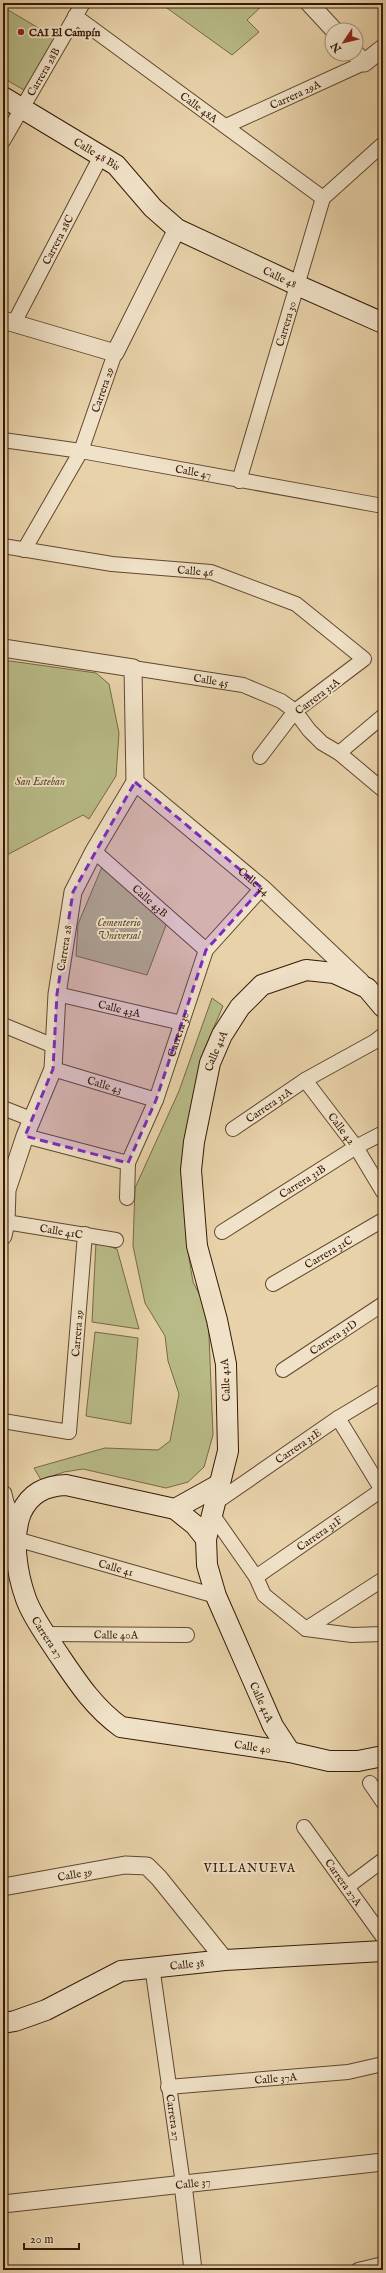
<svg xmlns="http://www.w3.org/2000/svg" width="386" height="2273" font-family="'IM FELL English',serif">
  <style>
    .green { fill: #b8bb87; stroke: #766a46 }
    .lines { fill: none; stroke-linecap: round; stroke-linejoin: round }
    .minor-casing { stroke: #62472e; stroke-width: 16 }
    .tertiary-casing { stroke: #62472e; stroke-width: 19 }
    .secondary-casing { stroke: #351905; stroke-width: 22 }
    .minor { stroke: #f0e2c8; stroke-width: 14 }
    .tertiary { stroke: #f0e2c8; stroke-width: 17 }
    .secondary { stroke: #f0e2c8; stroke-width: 20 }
    .marked { fill: #7b2cbf; fill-opacity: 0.2; stroke: #7b2cbf; stroke-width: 3; stroke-dasharray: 8 5; stroke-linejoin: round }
    .poi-dot { fill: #8f2418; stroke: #f0e2c8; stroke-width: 1.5 }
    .labels { text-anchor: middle; stroke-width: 4; stroke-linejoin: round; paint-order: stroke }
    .poi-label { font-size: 11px; font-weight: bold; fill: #351905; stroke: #f0e2c8; text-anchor: start }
    .street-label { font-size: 11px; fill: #351905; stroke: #f0e2c8 }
    .park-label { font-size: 11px; font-style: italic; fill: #5c4a2c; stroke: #f0e2c8 }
    .neighbourhood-label { font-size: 12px; letter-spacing: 1px; fill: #351905; stroke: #f0e2c8 }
  </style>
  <rect width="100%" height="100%" fill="#e8d2aa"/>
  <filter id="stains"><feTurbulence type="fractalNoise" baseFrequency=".005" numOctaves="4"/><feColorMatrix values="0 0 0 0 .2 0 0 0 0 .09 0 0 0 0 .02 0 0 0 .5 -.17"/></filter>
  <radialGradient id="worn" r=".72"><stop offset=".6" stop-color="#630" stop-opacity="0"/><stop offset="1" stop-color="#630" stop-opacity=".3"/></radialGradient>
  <g class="green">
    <polygon points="160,3 265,3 247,20 259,32 232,55"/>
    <polygon points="3,7 57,39 26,91 3,78"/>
    <polygon points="3,660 96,673 109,684 119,733 116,776 89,819 83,815 3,857"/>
    <polygon points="102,867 168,920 147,975 76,956 78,924"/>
    <polygon points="212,998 223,1006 201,1057 187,1129 187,1246 193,1282 208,1311 213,1435 204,1467 188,1482 166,1488 83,1469 64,1472 41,1480 34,1468 105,1448 158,1450 170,1441 179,1394 168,1361 165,1336 145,1303 133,1246 135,1188 179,1091"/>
    <polygon points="96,1242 117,1249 139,1329 92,1322"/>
    <polygon points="95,1332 138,1338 131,1424 86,1416"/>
  </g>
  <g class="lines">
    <defs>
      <g id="minor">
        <path id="s1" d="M 75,16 L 323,198"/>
        <path id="s2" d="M 226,126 L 364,63"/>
        <path id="s3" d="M 3,141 L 83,3"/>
        <path id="s4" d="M 14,323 L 101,156"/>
        <path id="s5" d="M 3,440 L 81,451 L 383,506"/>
        <path id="s6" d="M 239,481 L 323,198 L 383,144"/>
        <path id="s7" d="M 3,546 L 112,564 L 211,572 L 296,604 L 364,659 L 295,711 L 260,757"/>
        <path id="s8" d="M 24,550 L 81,451 L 115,353"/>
        <path id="s9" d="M 133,668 L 243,685 L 281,701 L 295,711 L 309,730 L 322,743 L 339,753 L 383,790"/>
        <polyline points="339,753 383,716"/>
        <path id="s10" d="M 94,851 L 206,950"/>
        <path id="s11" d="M 57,994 L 182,1023"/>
        <polyline points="3,1025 54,1046"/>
        <path id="s12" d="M 383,1035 L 374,1042 L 305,1080 L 356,1147 L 383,1192"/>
        <path id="s13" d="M 53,1069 L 156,1100"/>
        <polyline points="3,1108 31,1119"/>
        <path id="s14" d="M 233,1129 L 305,1080"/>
        <polyline points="25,1136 128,1163"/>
        <path id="s15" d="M 127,1198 L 128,1163 L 156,1100 L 206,950 L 262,888"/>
        <path id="s16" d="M 6,1222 L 116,1240"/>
        <path id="s17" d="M 222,1232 L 356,1147 L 383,1133"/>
        <path id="s18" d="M 273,1284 L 383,1220"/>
        <path id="s19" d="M 283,1370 L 383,1304"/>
        <polyline points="338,1418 382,1490"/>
        <path id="s20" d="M 3,1421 L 69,1432 L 85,1234"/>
        <path id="s21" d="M 215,1503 L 338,1418 L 383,1391"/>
        <polyline points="212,1514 256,1577 264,1595 306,1629 352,1635 383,1634"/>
        <path id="s22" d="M 16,1539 L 216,1596"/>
        <path id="s23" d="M 256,1577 L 383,1489"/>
        <polyline points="306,1629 382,1580"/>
        <path id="s24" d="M 45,1634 L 187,1635"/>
        <polyline points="370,1783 383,1802"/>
        <path id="s25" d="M 304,1827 L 383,1937"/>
        <polyline points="347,1887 383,1860"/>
        <path id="s26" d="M 152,1966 L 183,2184"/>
        <path id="s27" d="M 168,2087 L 348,2072 L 383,2064"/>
        <polyline points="358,2270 383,2264"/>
      </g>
      <g id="tertiary">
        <polyline points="309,3 334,30"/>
        <polyline points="356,54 364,63 383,48"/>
        <polyline points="3,320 115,353 177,229"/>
        <polyline points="3,648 133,668 135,782 94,851 73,892 57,994 53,1069 25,1136 7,1190 6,1222 3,1236"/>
        <path id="s28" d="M 135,782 L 262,888 L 361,982"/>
        <polyline points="3,1494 5,1503 16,1526"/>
        <path id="s29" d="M 3,1887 L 125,1865 L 147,1866 L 159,1878 L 225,1960"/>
        <polyline points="183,2184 193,2270"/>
        <path id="s30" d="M 3,2204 L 383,2162"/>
      </g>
      <g id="secondary">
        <path id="s31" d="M 3,97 L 116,165 L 153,208 L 177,229 L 297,285 L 383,323"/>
        <path id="s32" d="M 220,1484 L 175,1509 L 66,1485 C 45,1486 30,1493 21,1513 C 11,1538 17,1574 26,1599 C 33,1618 46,1635 57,1652 C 76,1680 93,1707 121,1727 L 290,1752 L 329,1761 L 358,1761 L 383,1756"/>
        <polyline points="175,1509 195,1525 206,1539"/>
        <path id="s33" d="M 290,1752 L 273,1726 L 216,1596 L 207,1565 L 206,1539 L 228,1451 L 226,1364 L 217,1320 L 197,1246 L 191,1170 L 194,1142 L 210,1063 L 222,1035 L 240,1007 L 262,985 L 306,970 L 334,973 L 367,988 L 383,1007"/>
        <path id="s34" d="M 3,2023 L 15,2021 L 46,2010 L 121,1971 L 225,1960 L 383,1951"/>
      </g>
    </defs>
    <use href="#minor" class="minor-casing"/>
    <use href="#tertiary" class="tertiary-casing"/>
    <use href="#secondary" class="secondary-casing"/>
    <use href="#minor" class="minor"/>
    <use href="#tertiary" class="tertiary"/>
    <use href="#secondary" class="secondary"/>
  </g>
  <path class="marked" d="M 135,782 L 262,888 L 206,950 L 156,1100 L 128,1163 L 25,1136 L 53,1069 L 57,994 L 73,892 Z"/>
  <circle class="poi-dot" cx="21" cy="32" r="4"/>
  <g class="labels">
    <g class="poi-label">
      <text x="29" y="36">CAI El Campín</text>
    </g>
    <g class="street-label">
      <text dy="4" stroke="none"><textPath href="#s3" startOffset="80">Carrera 28B</textPath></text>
      <text dy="4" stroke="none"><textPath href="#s2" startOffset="76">Carrera 29A</textPath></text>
      <text dy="4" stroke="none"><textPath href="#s1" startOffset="154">Calle 48A</textPath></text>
      <text dy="4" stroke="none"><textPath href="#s31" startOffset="110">Calle 48 Bis</textPath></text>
      <text dy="4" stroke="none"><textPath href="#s4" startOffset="94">Carrera 28C</textPath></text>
      <text dy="4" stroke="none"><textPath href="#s31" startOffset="334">Calle 48</textPath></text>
      <text dy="4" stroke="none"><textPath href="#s6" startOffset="164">Carrera 30</textPath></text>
      <text dy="4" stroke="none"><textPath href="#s8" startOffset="179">Carrera 29</textPath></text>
      <text dy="4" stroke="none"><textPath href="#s5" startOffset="193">Calle 47</textPath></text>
      <text dy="4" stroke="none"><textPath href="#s7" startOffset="194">Calle 46</textPath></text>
      <text dy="4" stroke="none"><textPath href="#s9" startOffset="79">Calle 45</textPath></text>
      <text transform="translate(317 696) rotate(-37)" y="4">Carrera 31A</text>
      <text dy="4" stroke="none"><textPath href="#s28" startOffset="155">Calle 44</textPath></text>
      <text dy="4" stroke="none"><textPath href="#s10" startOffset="75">Calle 43B</textPath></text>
      <text transform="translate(64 948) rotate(-81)" y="4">Carrera 28</text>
      <text dy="4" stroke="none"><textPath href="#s11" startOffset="64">Calle 43A</textPath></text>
      <text dy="4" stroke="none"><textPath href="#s15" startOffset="173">Carrera 30</textPath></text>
      <text dy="4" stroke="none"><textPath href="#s33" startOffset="729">Calle 41A</textPath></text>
      <text dy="4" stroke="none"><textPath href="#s13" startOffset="54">Calle 43</textPath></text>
      <text dy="4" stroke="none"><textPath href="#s14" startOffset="43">Carrera 31A</textPath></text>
      <text dy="4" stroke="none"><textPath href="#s12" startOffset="151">Calle 42</textPath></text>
      <text dy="4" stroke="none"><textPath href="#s17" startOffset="95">Carrera 31B</textPath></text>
      <text dy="4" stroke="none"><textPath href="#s16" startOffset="56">Calle 41C</textPath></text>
      <text dy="4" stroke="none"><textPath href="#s18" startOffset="64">Carrera 31C</textPath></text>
      <text dy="4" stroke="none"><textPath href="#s20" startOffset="166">Carrera 29</textPath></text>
      <text dy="4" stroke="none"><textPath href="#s19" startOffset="60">Carrera 31D</textPath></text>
      <text transform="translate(225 1380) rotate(-93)" y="4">Calle 41A</text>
      <text dy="4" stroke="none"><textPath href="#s21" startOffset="101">Carrera 31E</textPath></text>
      <text dy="4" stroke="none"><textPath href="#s23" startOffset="77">Carrera 31F</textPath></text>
      <text dy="4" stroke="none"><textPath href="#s22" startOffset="104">Calle 41</textPath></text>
      <text dy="4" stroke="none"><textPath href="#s24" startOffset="71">Calle 40A</textPath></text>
      <text dy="4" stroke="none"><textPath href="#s32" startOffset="351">Carrera 27</textPath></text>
      <text transform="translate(262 1702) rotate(66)" y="4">Calle 41A</text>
      <text dy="4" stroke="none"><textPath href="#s32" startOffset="601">Calle 40</textPath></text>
      <text dy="4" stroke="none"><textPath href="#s29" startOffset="73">Calle 39</textPath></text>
      <text dy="4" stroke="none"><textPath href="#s25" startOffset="68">Carrera 27A</textPath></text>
      <text dy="4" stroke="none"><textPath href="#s34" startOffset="196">Calle 38</textPath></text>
      <text dy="4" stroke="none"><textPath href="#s27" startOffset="108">Calle 37A</textPath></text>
      <text dy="4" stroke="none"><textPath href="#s26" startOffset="153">Carrera 27</textPath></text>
      <text dy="4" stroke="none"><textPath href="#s30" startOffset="191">Calle 37</textPath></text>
    </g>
    <g class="park-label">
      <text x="40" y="785">San Esteban</text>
      <text x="119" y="926">Cementerio<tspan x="119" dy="13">Universal</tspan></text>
    </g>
    <g class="neighbourhood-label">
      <text x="250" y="1872">VILLANUEVA</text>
    </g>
  </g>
  <rect width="386" height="2273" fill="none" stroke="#e8d2aa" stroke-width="16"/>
  <rect x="4" y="4" width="378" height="2265" fill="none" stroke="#351905" stroke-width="2"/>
  <rect x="8" y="8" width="370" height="2257" fill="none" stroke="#351905"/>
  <g transform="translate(344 42) rotate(235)"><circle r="19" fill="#f0e2c8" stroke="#a5927a"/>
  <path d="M0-3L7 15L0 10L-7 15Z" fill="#8f2418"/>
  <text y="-6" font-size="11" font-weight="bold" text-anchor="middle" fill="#351905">N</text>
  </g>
  <path d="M24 2243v6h55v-6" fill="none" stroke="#351905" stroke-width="2"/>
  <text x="30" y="2243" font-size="12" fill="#351905" stroke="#f0e2c8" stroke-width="3" paint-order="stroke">20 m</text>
  <rect width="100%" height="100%" filter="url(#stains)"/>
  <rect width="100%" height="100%" fill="url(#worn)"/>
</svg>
